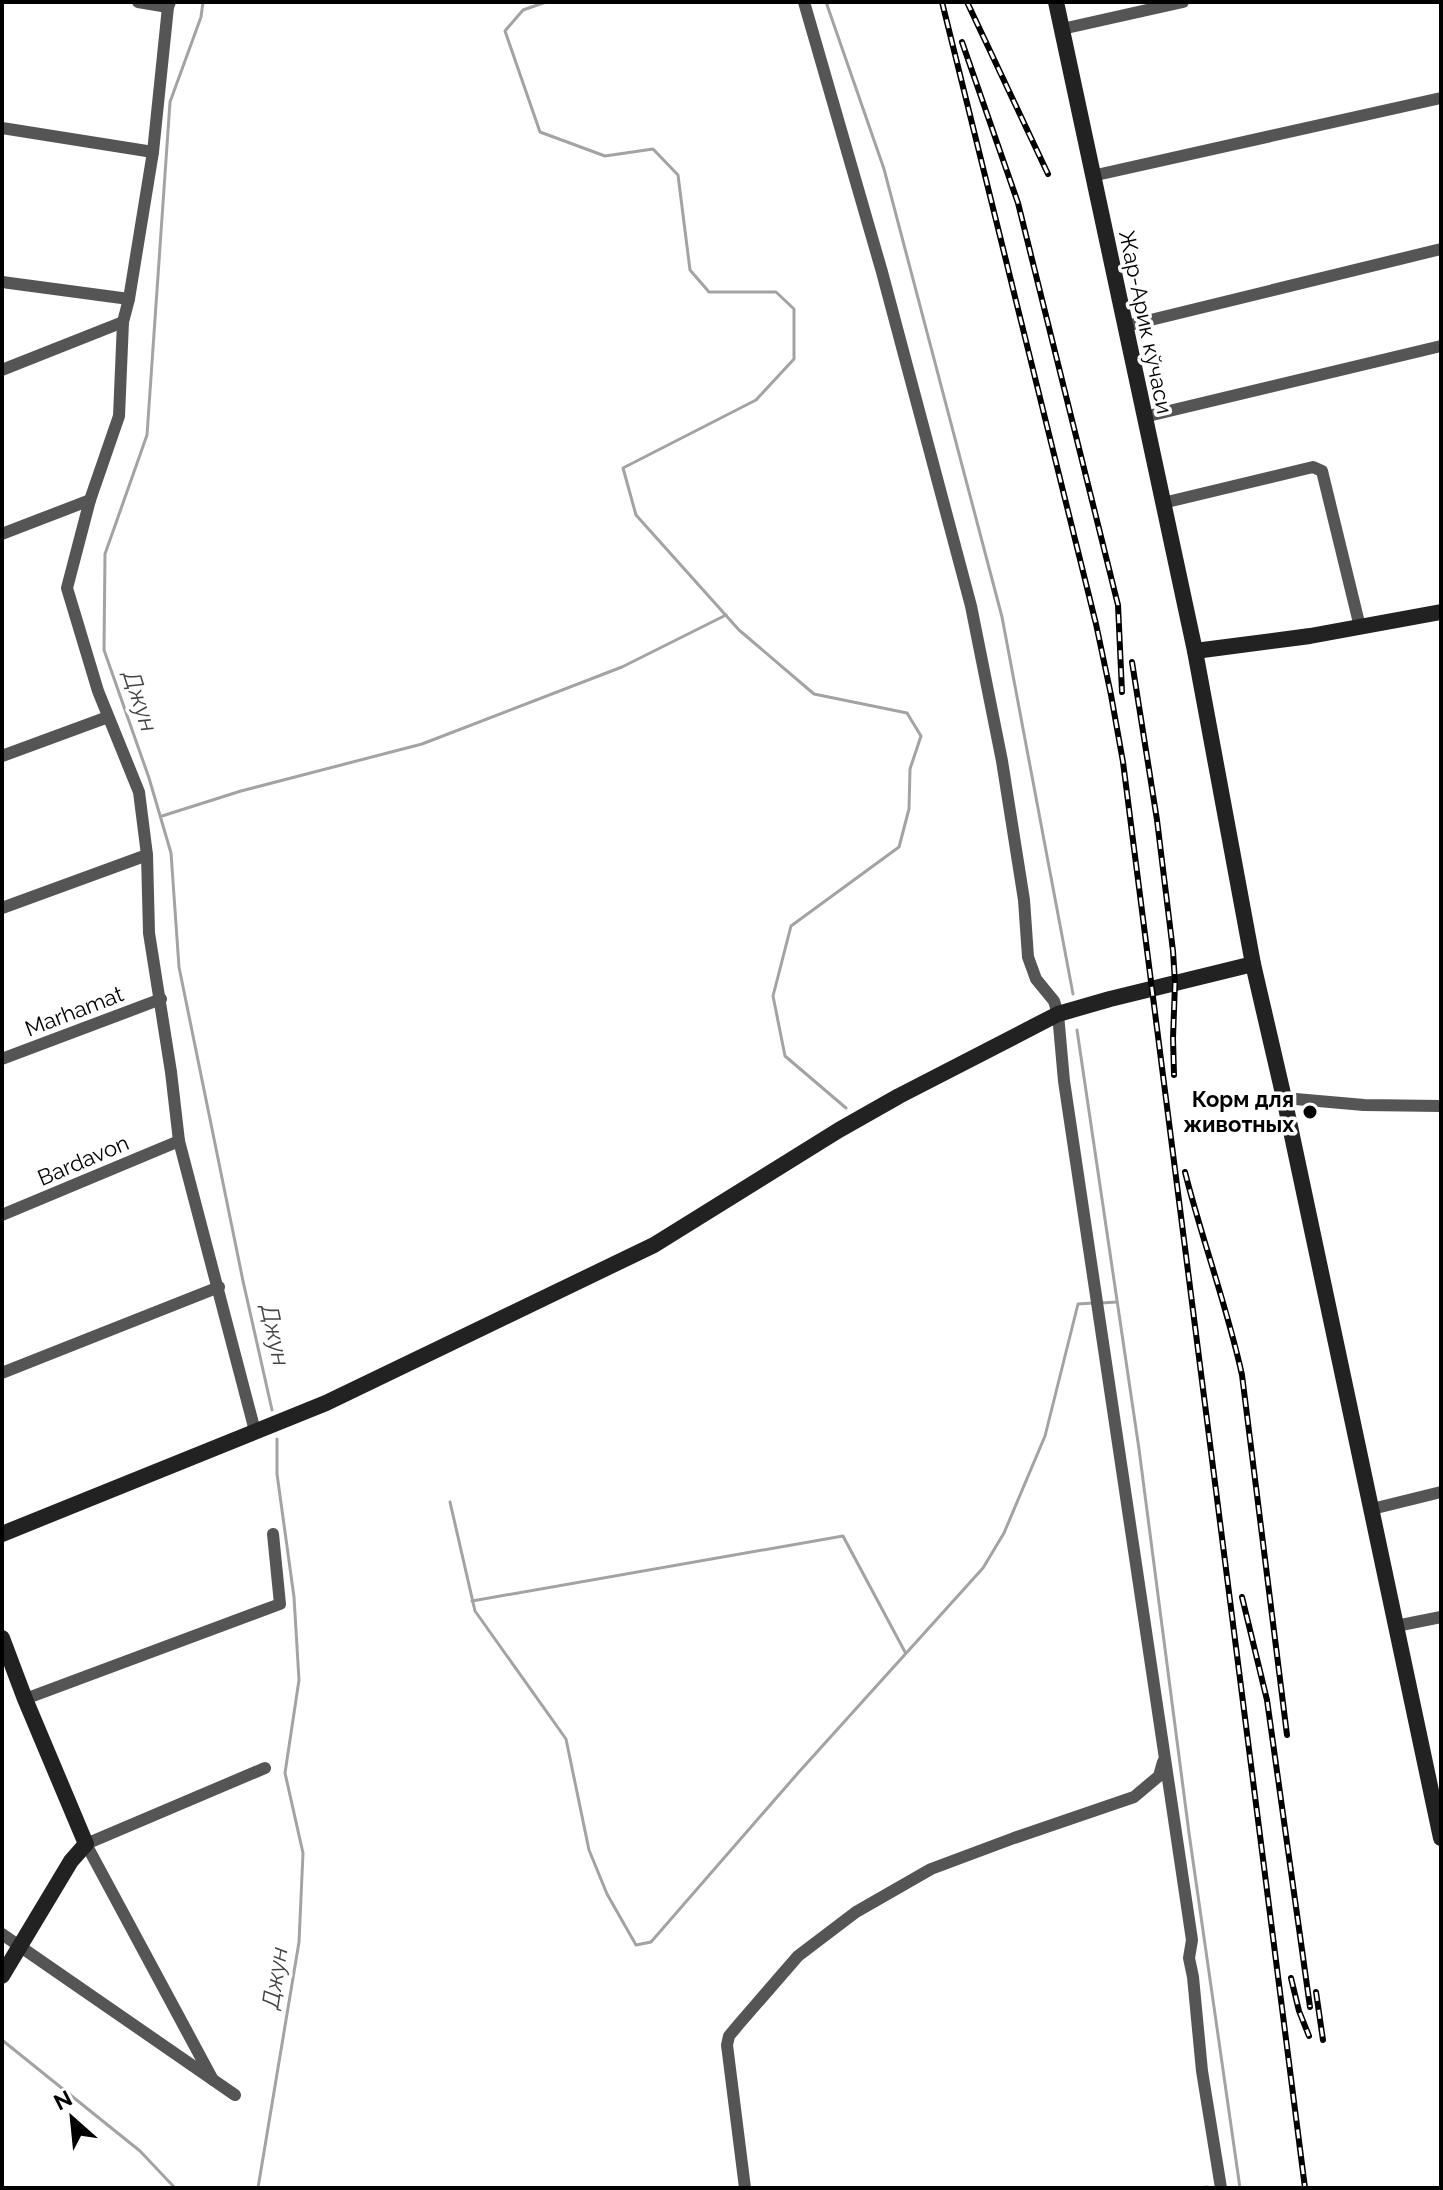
<svg xmlns="http://www.w3.org/2000/svg" width="1443" height="2190" font-family="Raleway,sans-serif">
  <style>
    .lines { fill: none; stroke-linecap: round; stroke-linejoin: round }
    .stream { stroke: #a3a3a3; stroke-width: 3 }
    .minor { stroke: #555; stroke-width: 12 }
    .secondary { stroke: #222; stroke-width: 16 }
    .rail-casing { stroke: #000; stroke-width: 6 }
    .rail { stroke: #fff; stroke-width: 3; stroke-dasharray: 9; stroke-linecap: butt }
    .poi-dot { fill: #000; stroke: #fff; stroke-width: 3 }
    .labels { text-anchor: middle; stroke-width: 7; stroke-linejoin: round; paint-order: stroke }
    .street-label { font-size: 22px; fill: #000; stroke: #fff }
    .poi-label { font-size: 22px; font-weight: bold; fill: #000; stroke: #fff; text-anchor: end }
    .water-label { font-size: 24px; font-style: italic; fill: #444; stroke: #fff }
  </style>
  <rect width="100%" height="100%" fill="#fff"/>
  <g class="lines">
    <g class="stream">
      <polyline points="203,2 201,17 170,102 147,435 105,554 104,650 149,778 171,853 179,967 243,1281 272,1410"/>
      <polyline points="546,2 523,10 505,31 540,132 605,156 653,149 678,175 690,270 709,292 776,292 794,309 794,359 756,400 623,468 636,515 739,630 814,694 907,713 921,736 910,769 909,809 899,847 791,926 773,996 785,1056 846,1108"/>
      <polyline points="826,2 884,169 1002,617 1073,994"/>
      <polyline points="162,816 241,791 422,744 622,667 726,615"/>
      <polyline points="1077,1030 1139,1449 1189,1833 1240,2188"/>
      <polyline points="1101,1303 1117,1302"/>
      <polyline points="450,1502 475,1611 566,1739 589,1850 607,1894 636,1945 651,1942 798,1773 983,1568 1004,1533 1045,1436 1078,1304 1093,1303"/>
      <polyline points="472,1601 843,1536 905,1652"/>
      <polyline points="2,2040 140,2151 175,2188"/>
      <polyline points="258,2188 299,1942 303,1853 285,1773 299,1680 294,1597 277,1474 277,1439"/>
      <polyline points="1198,2188 1207,2187"/>
    </g>
    <g class="minor">
      <polyline points="138,2 168,7"/>
      <polyline points="170,2 168,7 153,152 129,299 123,322 119,416 90,500 67,588 98,691 139,792 147,855 149,933 171,1072 179,1141 255,1431"/>
      <polyline points="804,2 882,272 971,606 1002,761 1024,900 1028,957 1036,979 1054,1001 1058,1014 1064,1081 1192,1940 1189,1958 1193,1977 1202,2071 1221,2188"/>
      <polyline points="1062,29 1183,2"/>
      <polyline points="2,128 153,152"/>
      <polyline points="1092,176 1441,98"/>
      <polyline points="2,282 129,299"/>
      <polyline points="1126,326 1441,249"/>
      <polyline points="2,370 123,322"/>
      <polyline points="1144,417 1441,346"/>
      <polyline points="1163,503 1313,467 1322,471 1360,627"/>
      <polyline points="2,534 90,500"/>
      <polyline points="2,756 108,717"/>
      <polyline points="2,908 147,855"/>
      <polyline points="2,1059 161,999"/>
      <polyline points="1284,1098 1364,1105 1441,1106"/>
      <polyline points="2,1215 179,1141"/>
      <polyline points="2,1373 219,1287"/>
      <polyline points="1372,1509 1441,1492"/>
      <polyline points="1396,1626 1441,1617"/>
      <polyline points="25,1699 280,1604 273,1534"/>
      <polyline points="2,1934 235,2095"/>
      <polyline points="213,2080 86,1844 265,1768"/>
      <polyline points="745,2188 727,2045 729,2036 739,2024 798,1956 856,1912 931,1869 1014,1838 1134,1797 1159,1776 1163,1762"/>
    </g>
    <g class="secondary">
      <polyline points="1056,2 1195,651 1253,964 1284,1098 1441,1838"/>
      <polyline points="1195,651 1310,636 1441,612"/>
      <polyline points="2,1534 326,1403 654,1245 839,1130 899,1096 1058,1014 1110,999 1253,964"/>
      <polyline points="2,1638 25,1699 86,1844 71,1861 2,1976"/>
    </g>
    <defs>
      <g id="rail">
        <polyline points="942,2 1096,624 1111,695 1123,762 1305,2188"/>
        <polyline points="967,2 1048,174"/>
        <polyline points="962,42 1018,203 1118,605 1122,692"/>
        <polyline points="1132,662 1157,820 1173,951 1175,983 1173,1038 1174,1075"/>
        <path d="M 1185,1172 C 1202,1240 1227,1306 1242,1375 L 1287,1735"/>
        <polyline points="1242,1597 1267,1700 1310,2007"/>
        <polyline points="1291,1978 1299,2011 1309,2036"/>
        <polyline points="1316,1992 1323,2040"/>
      </g>
    </defs>
    <use href="#rail" class="rail-casing"/>
    <use href="#rail" class="rail"/>
  </g>
  <circle class="poi-dot" cx="1310" cy="1112" r="8"/>
  <g class="labels">
    <g class="street-label">
      <text transform="translate(1146 322) rotate(78)" y="8">Жар-Арик кўчаси</text>
      <text transform="translate(74 1011) rotate(-21)" y="8">Marhamat</text>
      <text transform="translate(83 1160) rotate(-23)" y="8">Bardavon</text>
    </g>
    <g class="poi-label">
      <text x="1294" y="1107">Корм для<tspan x="1294" dy="25">животных</tspan></text>
    </g>
    <g class="water-label">
      <text transform="translate(140 701) rotate(72)" y="8">Джун</text>
      <text transform="translate(275 1335) rotate(78)" y="8">Джун</text>
      <text transform="translate(275 1978) rotate(-81)" y="8">Джун</text>
    </g>
  </g>
  <rect width="1443" height="2190" fill="none" stroke="#000000" stroke-width="8"/>
  <g transform="translate(72 2118) rotate(333)" stroke="#ffffff" stroke-width="6" paint-order="stroke">
  <path d="M0-6L14 30L0 20L-14 30Z" fill="#000000"/>
  <text y="-12" font-size="22" font-weight="bold" text-anchor="middle" fill="#000000">N</text>
  </g>
</svg>
